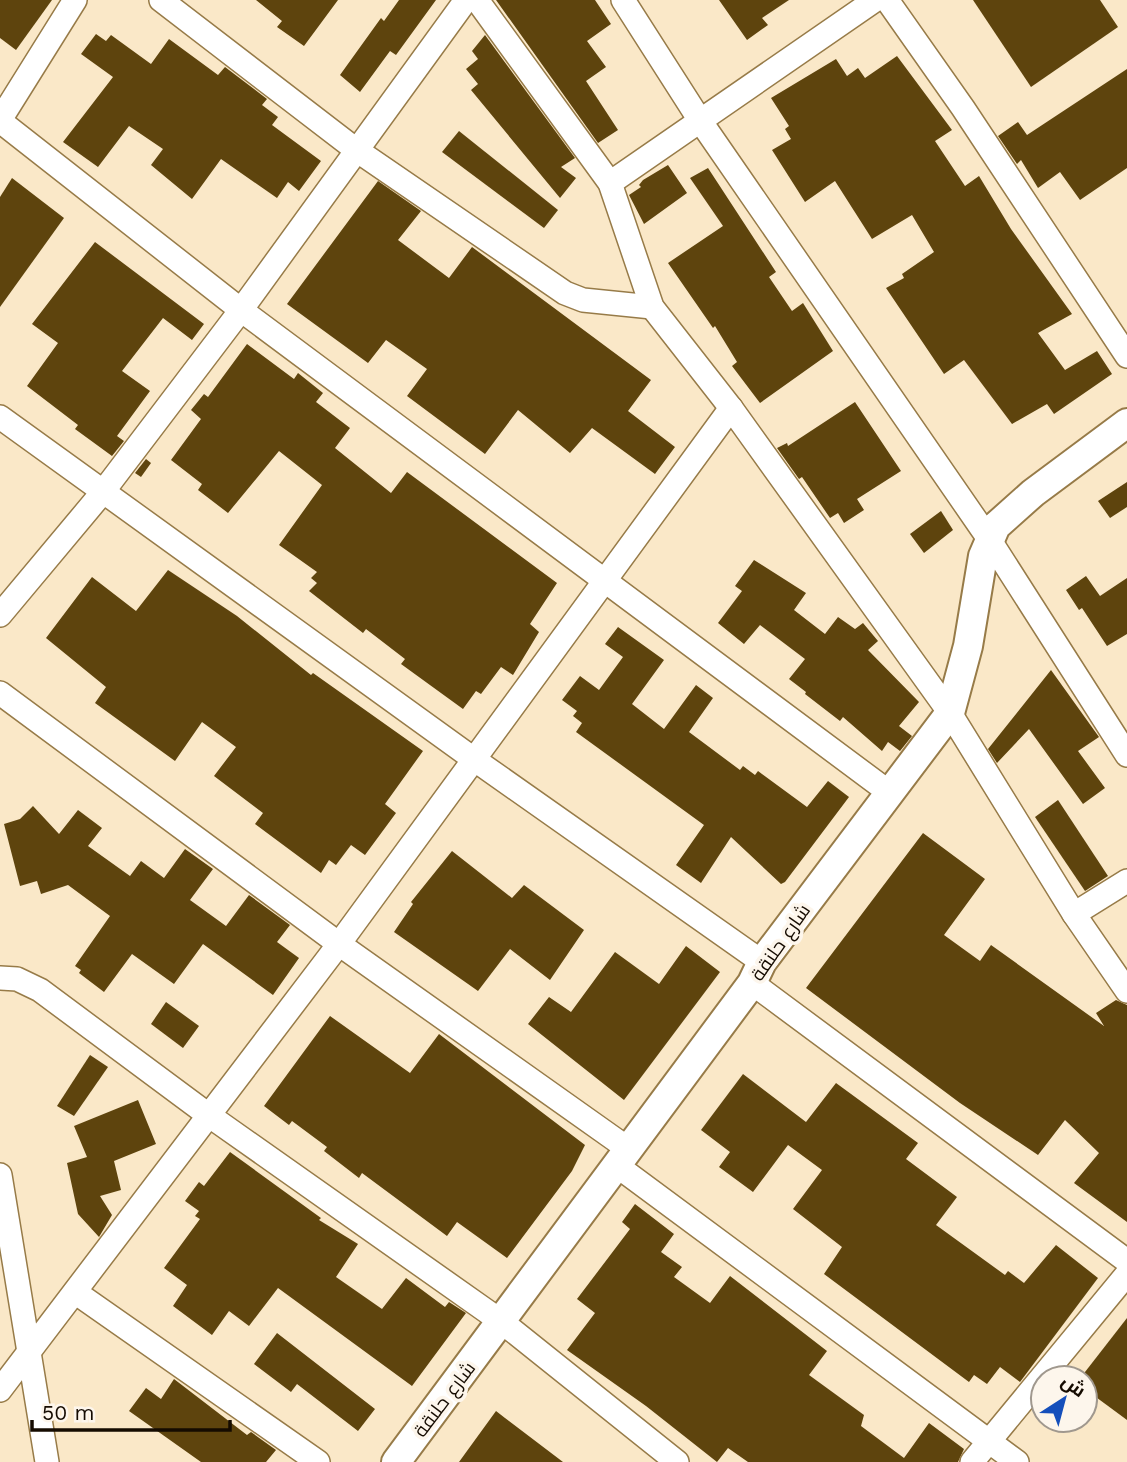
<svg xmlns="http://www.w3.org/2000/svg" width="1127" height="1462" font-family="'Work Sans',Cairo,sans-serif">
  <style>
    .building { fill: #5e440d }
    .lines { fill: none; stroke-linecap: round; stroke-linejoin: round }
    .minor-casing { stroke: #977b48; stroke-width: 26 }
    .tertiary-casing { stroke: #977b48; stroke-width: 32 }
    .minor { stroke: #fff; stroke-width: 23 }
    .tertiary { stroke: #fff; stroke-width: 28 }
    .labels { text-anchor: middle; stroke-width: 7; stroke-linejoin: round; paint-order: stroke }
    .street-label { font-size: 19px; fill: #150b00; stroke: #fdf6ec }
  </style>
  <rect width="100%" height="100%" fill="#fae8c8"/>
  <g class="building">
    <polygon points="0,0 52,0 16,50 0,38"/>
    <polygon points="256,0 338,0 304,46 277,27 282,21"/>
    <polygon points="399,0 436,0 396,55 390,51 360,92 340,75 381,18 384,21"/>
    <polygon points="496,0 595,0 611,24 587,41 606,67 586,81 618,130 598,143"/>
    <polygon points="719,0 789,0 762,18 768,25 747,40"/>
    <polygon points="973,0 1100,0 1118,27 1031,87"/>
    <polygon points="96,34 106,41 111,35 151,64 169,39 218,75 225,67 267,99 262,105 278,117 272,125 321,161 299,191 288,182 277,198 221,159 192,199 151,165 163,149 129,126 98,167 63,142 113,77 81,54"/>
    <polygon points="485,35 575,158 561,167 576,178 560,198 471,90 478,84 466,69 478,59 472,51"/>
    <polygon points="897,56 952,130 935,141 965,186 979,176 1011,229 1072,314 1038,333 1065,370 1097,351 1112,374 1054,414 1047,404 1012,424 964,360 944,374 886,288 904,278 902,274 934,252 912,215 872,239 835,181 805,202 772,150 791,139 785,129 789,126 771,98 836,59 847,76 858,68 865,78"/>
    <polygon points="1127,69 1127,168 1080,200 1060,172 1038,188 1021,160 1017,164 998,136 1018,122 1027,135"/>
    <polygon points="459,131 558,210 544,228 442,152"/>
    <polygon points="668,165 687,193 644,224 629,195 641,187 639,185 643,180"/>
    <polygon points="708,168 776,272 769,277 792,311 803,303 833,351 760,403 732,366 737,362 715,326 713,328 668,263 723,226 690,178"/>
    <polygon points="12,178 64,218 0,307 0,197"/>
    <polygon points="378,181 421,211 398,240 449,278 472,247 651,380 628,411 675,447 655,474 592,428 570,453 518,410 485,454 407,396 427,369 386,340 368,363 287,304"/>
    <polygon points="95,242 204,324 192,340 163,318 122,371 150,391 117,436 124,441 112,456 75,429 78,425 27,386 58,343 32,324"/>
    <polygon points="247,344 294,379 298,373 323,393 316,402 350,428 335,448 391,493 407,472 557,583 530,624 539,632 513,675 501,667 481,694 476,691 463,709 401,664 405,659 366,629 363,633 309,591 317,583 311,578 317,572 279,545 322,485 279,451 228,513 198,490 202,484 171,460 201,419 191,410 204,394 208,397"/>
    <polygon points="855,402 901,471 857,499 864,510 844,523 838,513 830,518 802,477 799,479 777,448 787,443 788,446"/>
    <polygon points="146,459 151,463 141,477 135,473"/>
    <polygon points="1127,482 1127,507 1110,518 1098,501"/>
    <polygon points="941,511 953,530 924,553 910,534"/>
    <polygon points="754,560 806,593 794,610 825,634 838,617 855,629 863,623 878,641 868,650 919,702 899,726 912,736 900,751 888,742 882,751 843,717 840,721 805,694 806,692 789,679 805,659 760,625 744,644 718,623 742,591 735,586"/>
    <polygon points="168,570 237,616 311,675 313,673 423,751 385,804 396,813 365,855 351,845 336,865 329,860 321,873 255,824 263,813 214,776 236,747 202,722 175,761 95,703 106,687 46,638 92,577 136,611"/>
    <polygon points="1086,576 1100,596 1127,578 1127,634 1107,646 1082,608 1079,610 1066,590"/>
    <polygon points="618,627 664,660 632,704 664,729 696,685 713,698 689,732 740,770 743,766 755,775 758,771 807,807 828,781 849,797 785,882 781,884 731,837 701,883 676,865 704,825 576,732 582,723 573,716 577,711 562,700 580,676 599,690 623,657 605,644"/>
    <polygon points="1051,670 1099,737 1078,751 1105,788 1083,804 1029,729 997,763 988,749"/>
    <polygon points="1058,800 1108,876 1085,891 1035,817"/>
    <polygon points="33,806 59,834 78,810 102,828 88,846 130,876 141,861 164,878 185,849 213,869 190,900 226,926 249,895 290,925 277,942 299,958 273,995 203,944 174,984 132,954 104,992 79,973 81,970 75,966 110,916 68,885 41,894 37,881 20,886 4,824 20,819"/>
    <polygon points="923,833 985,879 944,935 980,961 991,945 1104,1026 1096,1013 1116,1000 1127,1005 1127,1222 1074,1183 1099,1153 1065,1120 1038,1155 960,1103 806,988"/>
    <polygon points="452,851 512,898 524,885 584,930 550,980 510,949 478,991 394,932 413,904 411,902"/>
    <polygon points="686,946 720,972 624,1100 528,1024 549,997 571,1012 615,952 659,984"/>
    <polygon points="166,1002 199,1026 183,1048 151,1024"/>
    <polygon points="330,1016 410,1073 439,1034 585,1145 572,1171 507,1258 457,1222 447,1236 362,1173 359,1178 324,1151 327,1147 292,1121 289,1125 264,1106"/>
    <polygon points="90,1055 108,1067 74,1116 57,1106"/>
    <polygon points="743,1074 806,1122 836,1083 918,1143 906,1159 957,1197 936,1225 1005,1275 1008,1271 1024,1283 1056,1245 1098,1278 1020,1382 1000,1367 987,1384 974,1375 969,1382 824,1274 842,1247 793,1209 822,1170 788,1145 753,1192 719,1167 730,1152 701,1130"/>
    <polygon points="138,1100 156,1144 114,1161 121,1190 100,1196 112,1215 99,1237 78,1214 67,1163 87,1157 74,1126"/>
    <polygon points="230,1152 321,1218 319,1220 358,1244 336,1277 382,1309 406,1278 445,1307 449,1302 466,1313 412,1386 278,1288 249,1326 229,1311 212,1335 173,1306 187,1285 164,1268 200,1219 195,1216 199,1211 185,1201 199,1182 204,1186"/>
    <polygon points="635,1204 674,1234 661,1252 682,1267 674,1277 710,1303 730,1276 827,1351 809,1375 864,1415 861,1426 904,1458 929,1423 964,1449 958,1462 748,1462 728,1448 717,1462 646,1406 567,1350 595,1313 577,1299 630,1229 622,1222"/>
    <polygon points="1127,1318 1127,1420 1085,1389 1085,1372"/>
    <polygon points="277,1333 375,1409 358,1431 297,1384 291,1392 254,1364"/>
    <polygon points="174,1379 247,1435 251,1432 276,1450 266,1462 201,1462 129,1411 146,1388 161,1399"/>
    <polygon points="496,1411 505,1418 563,1462 459,1462"/>
  </g>
  <g class="lines">
    <defs>
      <g id="minor">
        <polyline points="161,0 355,149 565,293 583,300 652,307"/>
        <polyline points="477,0 610,183 652,307 731,408 950,713 1074,914 1127,991"/>
        <polyline points="623,0 701,122 989,539 1127,755"/>
        <polyline points="887,0 963,108 1127,356"/>
        <polyline points="0,120 75,0"/>
        <polyline points="0,121 241,310 890,793"/>
        <polyline points="610,183 875,0"/>
        <polyline points="0,417 475,760 762,962"/>
        <polyline points="0,615 102,493 241,310 466,0"/>
        <polyline points="0,693 339,944 627,1148"/>
        <polyline points="1074,914 1127,881"/>
        <polyline points="0,978 17,979 40,990 207,1114 502,1322 677,1462"/>
        <polyline points="752,983 1127,1261"/>
        <polyline points="616,1165 1017,1462"/>
        <polyline points="0,1175 47,1462"/>
        <polyline points="75,1292 318,1462"/>
        <polyline points="0,1390 339,944 731,408"/>
        <polyline points="972,1462 1127,1274"/>
      </g>
      <polyline id="tertiary" points="396,1462 752,983 762,962 950,713 968,646 983,556 996,526 1033,493 1127,423"/>
    </defs>
    <use href="#minor" class="minor-casing"/>
    <use href="#tertiary" class="tertiary-casing"/>
    <use href="#minor" class="minor"/>
    <use href="#tertiary" class="tertiary"/>
  </g>
  <g class="labels">
    <g class="street-label">
      <text transform="translate(780 942) rotate(-55)" y="7">شارع حلنقة</text>
      <text transform="translate(444 1399) rotate(-53)" y="7">شارع حلنقة</text>
    </g>
  </g>
  <g transform="translate(1064 1399) rotate(36)"><circle r="33" fill="#fdf6ec" stroke="#a0988e" stroke-width="2"/>
  <path d="M0-5L12 26L0 18L-12 26Z" fill="#154fbb"/>
  <text y="-10" font-size="19" font-weight="bold" text-anchor="middle" fill="#150b00">ش</text>
  </g>
  <path d="M32 1420v10h198v-10" fill="none" stroke="#150b00" stroke-width="3.5"/>
  <text x="42" y="1420" font-size="21" fill="#150b00" stroke="#fdf6ec" stroke-width="5" paint-order="stroke">50 m</text>
</svg>
